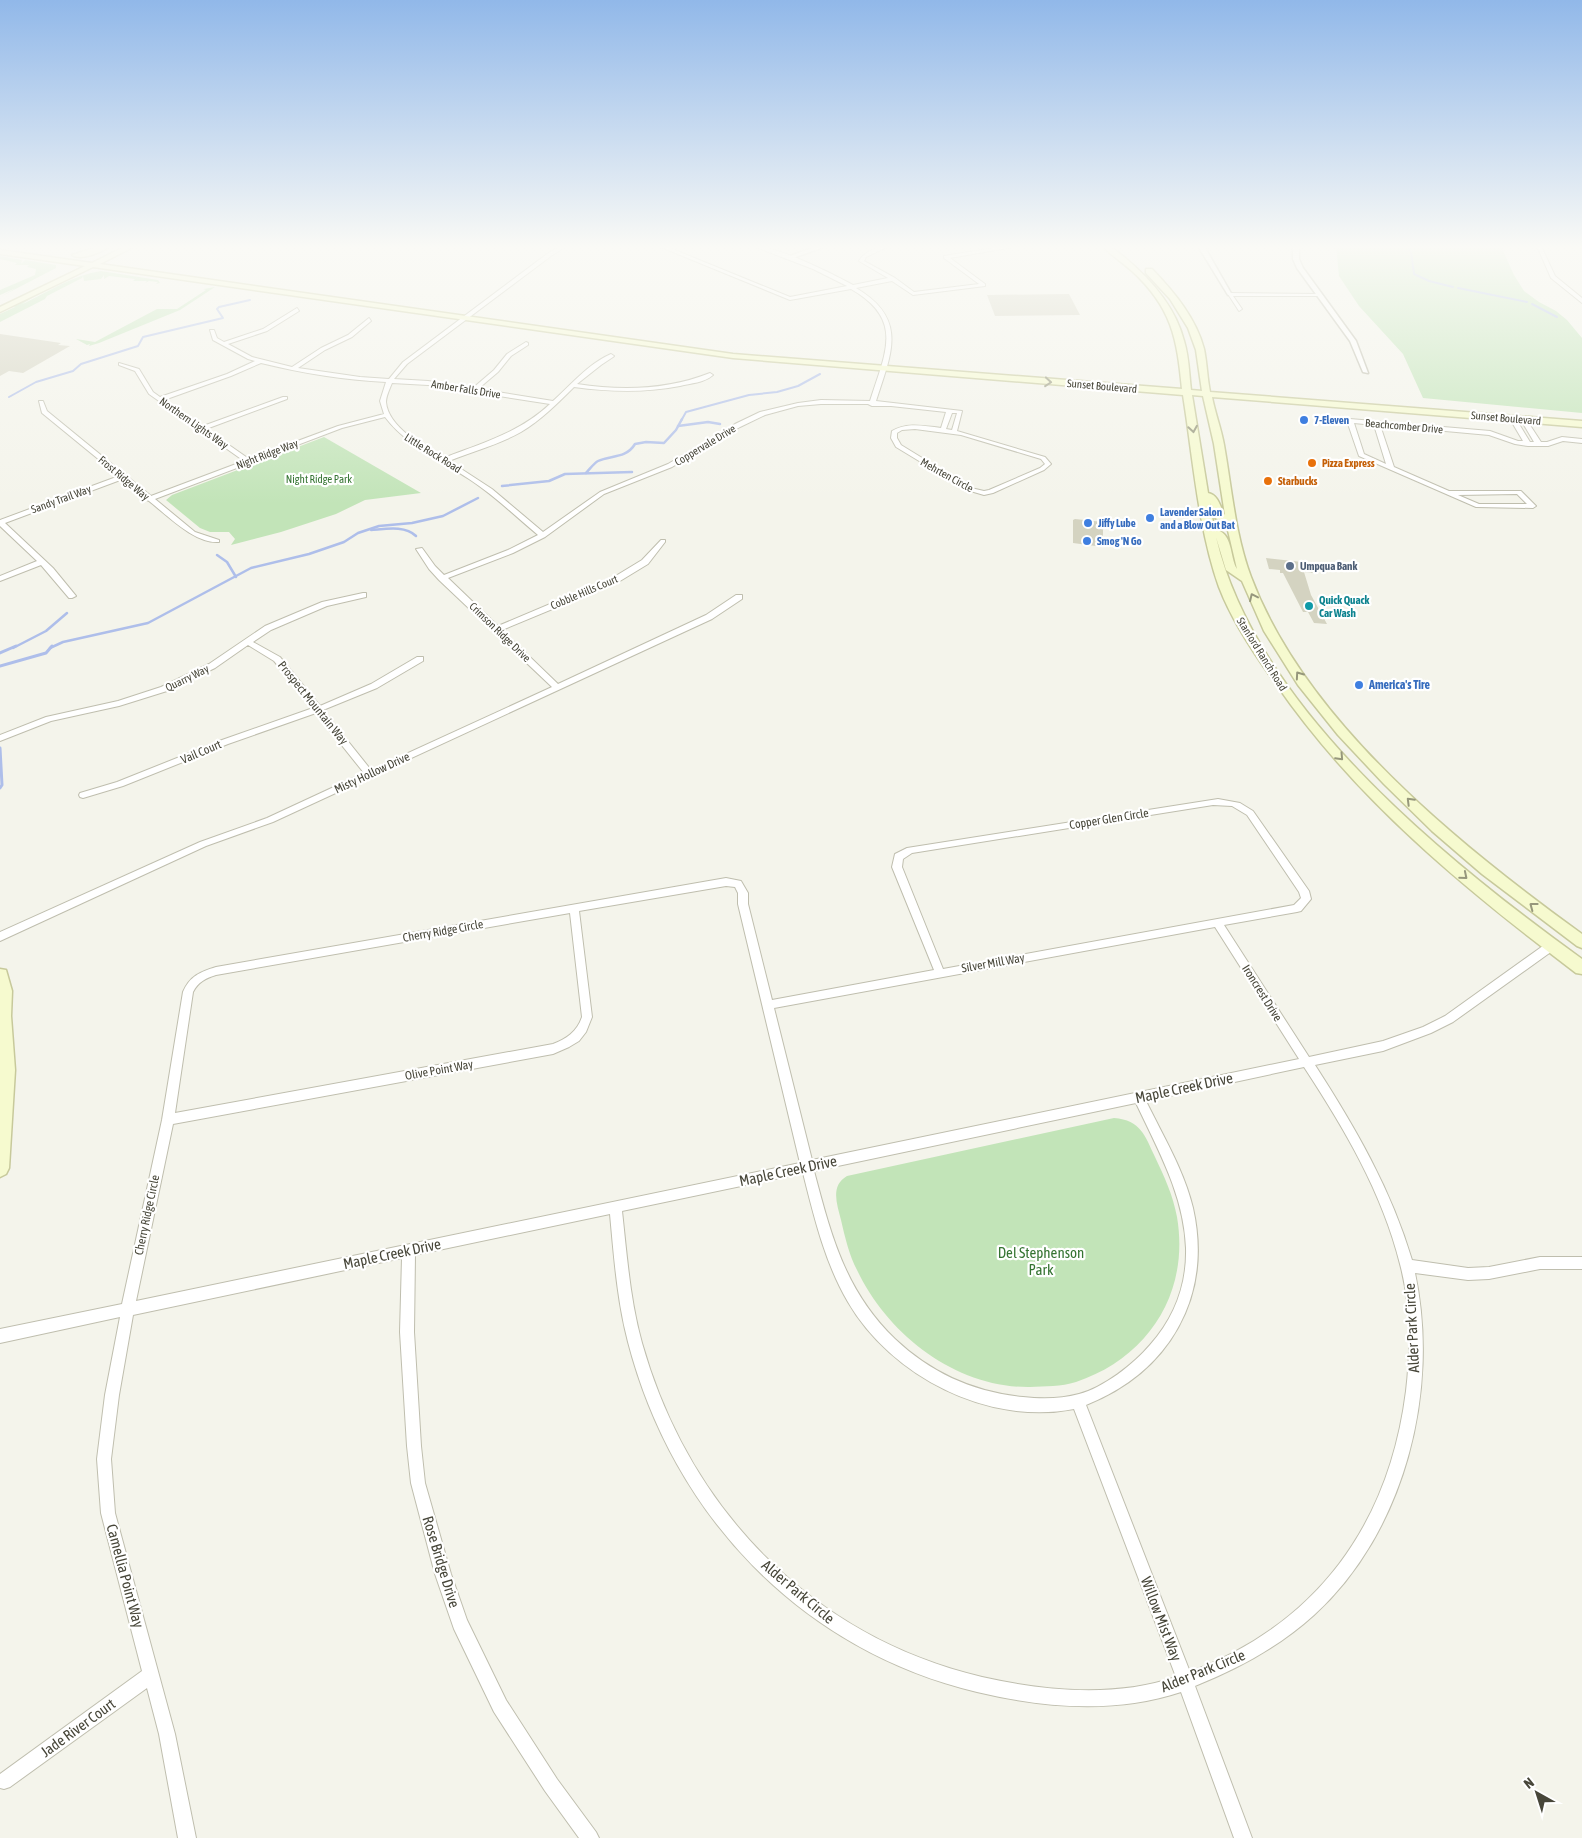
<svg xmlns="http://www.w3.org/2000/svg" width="1582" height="1838" font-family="'Asap Condensed',sans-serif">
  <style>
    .green { fill: #c2e4b8 }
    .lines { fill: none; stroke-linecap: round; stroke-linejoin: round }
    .stream-far2 { stroke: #aebeea; stroke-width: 2 }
    .stream-far1 { stroke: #aebeea; stroke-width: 2.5 }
    .stream { stroke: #aebeea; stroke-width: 3 }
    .building { fill: #d4d3c1 }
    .minor-casing { stroke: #bfbeae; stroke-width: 2 }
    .tertiary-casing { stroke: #bfbeae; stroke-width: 3 }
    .secondary-casing { stroke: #c7c99b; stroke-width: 3 }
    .minor { fill: #fff; fill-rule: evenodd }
    .tertiary { fill: #fff; fill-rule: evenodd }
    .secondary { fill: #f6facf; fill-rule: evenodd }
    .oneway { stroke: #96977c }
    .shop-dot { fill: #3f7fe0; stroke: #fff; stroke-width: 2 }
    .food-dot { fill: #e8710a; stroke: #fff; stroke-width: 2 }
    .service-dot { fill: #5c6f8a; stroke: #fff; stroke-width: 2 }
    .culture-dot { fill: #0f9aa8; stroke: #fff; stroke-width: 2 }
    .labels { text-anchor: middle; stroke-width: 4.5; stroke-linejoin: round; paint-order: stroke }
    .far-street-label { font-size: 11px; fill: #474639; stroke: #fff }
    .far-shop-label { font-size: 11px; font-weight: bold; fill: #366cbe; stroke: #fff; text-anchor: start }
    .far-food-label { font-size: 11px; font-weight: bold; fill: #c56008; stroke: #fff; text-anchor: start }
    .far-park-label { font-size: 11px; fill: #357432; stroke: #fff }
    .far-service-label { font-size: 11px; font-weight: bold; fill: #4e5e75; stroke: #fff; text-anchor: start }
    .far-culture-label { font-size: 11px; font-weight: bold; fill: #0d838f; stroke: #fff; text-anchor: start }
    .shop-label { font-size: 12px; font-weight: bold; fill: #366cbe; stroke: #fff; text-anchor: start }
    .street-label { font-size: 12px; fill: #474639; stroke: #fff }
    .near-street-label { font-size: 15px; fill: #474639; stroke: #fff }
    .near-park-label { font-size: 15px; fill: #357432; stroke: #fff }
  </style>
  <rect width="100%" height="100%" fill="#f4f4eb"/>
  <g class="green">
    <polygon points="1336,246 1501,246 1514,275 1524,291 1539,302 1556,311 1567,320 1582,338 1582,413 1423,398 1403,354 1359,306 1339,276"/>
    <polygon points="0,256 22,260 21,264 25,260 56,265 56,268 0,297 16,288 0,295 0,290 35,275 36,269 27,267 29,265 15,265 17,263 0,259"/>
    <path d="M 101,271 L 158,280 L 160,283 L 156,284 L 158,282 L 149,281 L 145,283 L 147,281 L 133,281 L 135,279 L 109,276 L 104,279 L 104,275 L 101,279 L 84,281 L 83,276 L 82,278 L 47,296 L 45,299 L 0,322 L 0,314 L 15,307 L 13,306 L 34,297 L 22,304 L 25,303 C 49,291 74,275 101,271 Z"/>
    <polygon points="215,287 180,310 99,343 89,346 90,344 87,345 76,339 95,342 157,309 177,309 206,290 203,289 204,289"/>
    <polygon points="324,437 421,493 365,500 336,514 281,532 231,545 235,539 229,532 210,532 200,528 166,500 172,495"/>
    <path d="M 1114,1118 C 1141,1120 1145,1136 1155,1157 C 1164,1176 1173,1195 1177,1217 C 1190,1293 1148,1358 1076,1382 C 1061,1387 1045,1386 1030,1387 C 956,1388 888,1335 857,1270 C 849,1255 845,1237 841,1220 C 837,1204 830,1186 847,1176 Z"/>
  </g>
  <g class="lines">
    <g class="stream-far2">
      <polyline points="1407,246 1411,252 1414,274 1429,281 1453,287"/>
      <polyline points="1458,288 1527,302"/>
      <polyline points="1532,304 1557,317"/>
      <polyline points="9,397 36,382 73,371 81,364 138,346 143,337 223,318 217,309 219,307 250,300"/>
      <polyline points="681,421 686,412 749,395 777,392 798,386 820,374"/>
    </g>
    <g class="stream-far1">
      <polyline points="678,426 708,422 720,424"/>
      <path d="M 586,473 C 589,470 594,463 598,461 C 610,455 626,459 635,444 L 646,442 L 664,443 L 676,430 L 682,419"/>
      <polyline points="502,486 549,481 565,474 632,472"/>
      <path d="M 371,530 C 385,529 405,525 416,536"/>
      <polyline points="217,555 227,562 236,577"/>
      <polyline points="13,648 46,631 67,613"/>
      <polyline points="50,648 63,642 148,623 251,568 309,554 344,542 358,533 379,526 412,523 443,516 478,498"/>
    </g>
    <g class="stream">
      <polyline points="0,653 16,646"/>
      <polyline points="0,666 46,653 52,646"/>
      <polyline points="0,748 2,785 0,788"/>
    </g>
  </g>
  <g class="building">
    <polygon points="1069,294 1080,315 995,316 987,295"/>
    <polygon points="0,334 61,343 58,345 70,346 23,373 9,371 0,376"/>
    <polygon points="1075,519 1103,522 1103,547 1073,543 1073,520"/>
    <polygon points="1266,558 1311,563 1313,573 1304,572 1311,595 1327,624 1314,623 1308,612 1303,612 1283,573 1280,573 1280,570 1269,569"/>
  </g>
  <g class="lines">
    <defs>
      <g id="minor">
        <path d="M 560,246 L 566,246 L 551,256 L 407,364 L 394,379 L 428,381 L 473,388 L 494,370 L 507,354 L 526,342 L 528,343 L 528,345 L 511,356 L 498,372 L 478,389 L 553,401 C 571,385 588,364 611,354 L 614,356 L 613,357 L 601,365 L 577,384 C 622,391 667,390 710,373 L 713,375 C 704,383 691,383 680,386 C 644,393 611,392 574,387 C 558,403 541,420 521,432 C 498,445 473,451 449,461 L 492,489 L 543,532 L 600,492 L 668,464 L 735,424 L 760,412 L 798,403 L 821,400 L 870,401 C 885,353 905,320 851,289 L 790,300 L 658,246 L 665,246 L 790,297 L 847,286 L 813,269 L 753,246 C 777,246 831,273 853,285 L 888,278 L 859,261 C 864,252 878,246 889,246 L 866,257 L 864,261 L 895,278 L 914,292 L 979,284 L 944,258 L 944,256 L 1006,246 L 1019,246 L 950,258 L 985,284 L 985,286 L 913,295 L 892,281 L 856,288 C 909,319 891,354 876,401 L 962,411 L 957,431 L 1045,457 L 1051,464 L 1044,470 L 993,493 L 984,495 L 967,490 L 896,447 L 891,438 L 892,431 C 907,422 924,426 941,428 L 946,412 L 891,406 L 872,406 L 868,404 L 821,404 L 798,406 L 765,415 L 740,427 L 672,467 L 604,494 L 545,537 L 513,553 L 448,578 L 498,626 L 614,577 L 642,560 L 661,540 L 665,540 L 665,542 L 648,564 L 620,581 L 502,630 L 558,684 L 706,615 L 736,595 L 742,595 L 742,599 L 712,619 L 273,822 L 206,846 L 0,941 L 0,932 L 200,842 L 267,818 L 364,773 L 316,713 L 228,744 L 123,786 L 83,798 L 80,797 L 79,795 L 80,793 L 117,782 L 222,740 L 313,708 L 274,661 L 248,645 L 215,668 L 167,691 L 119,706 L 51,721 L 0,741 L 0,735 L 46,717 L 118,701 L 161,687 L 209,664 L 265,626 L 322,602 L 363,593 L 366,593 L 366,597 L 327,606 L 271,630 L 253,642 L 280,657 L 320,706 L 371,684 L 417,657 L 423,657 L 423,661 L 377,688 L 323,710 L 371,770 L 552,687 L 439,580 L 429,569 L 416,549 L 422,548 L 435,566 L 444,575 L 508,550 L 538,535 C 515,516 494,495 469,479 C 439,459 407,446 385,417 L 342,428 L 155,499 L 195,532 L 219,540 L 219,542 C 195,544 168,516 149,501 L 147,500 L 146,498 L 123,479 L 5,523 L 53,568 L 76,596 L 72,598 L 69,598 L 41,565 L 0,581 L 0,576 L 37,561 L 0,526 L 0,520 L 119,476 L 42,413 L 39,401 L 43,401 L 47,411 L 151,496 L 244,461 L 149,394 L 135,371 L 119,365 L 119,363 L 139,369 L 153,392 L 160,397 L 227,374 L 255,361 L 248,359 L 213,340 L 210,330 L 214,330 L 217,338 L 224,342 L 263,329 L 297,308 L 299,311 L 267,331 L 228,344 L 252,357 L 292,367 L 321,348 L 348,335 L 369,318 L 371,321 L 352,337 L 325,350 L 298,368 L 360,377 L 389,379 L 403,362 L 547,254 ZM 261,363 C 302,373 344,380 386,382 L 380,401 L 384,414 L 338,426 L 249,459 L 206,429 L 287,399 L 287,397 L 283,397 L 203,426 L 164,400 L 231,376 ZM 392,383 L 428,385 L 550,404 C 519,433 482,443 444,458 C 424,447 388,427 386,402 C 386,396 390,388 392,383 ZM 952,413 L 957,413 L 952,430 L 946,429 ZM 915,429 L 961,435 L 1041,459 L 1045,464 L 1040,468 L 989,490 L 984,491 L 971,488 L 901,445 L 897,438 L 897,433 L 902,430 Z"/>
        <polygon points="1537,246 1541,246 1555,276 1582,298 1582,303 1551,278"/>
        <polygon points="1230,293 1319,294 1321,295 1319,296 1233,296 1242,309 1239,311 1228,294"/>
        <path d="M 1513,417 L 1516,419 L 1530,442 L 1534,442 L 1521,420 L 1522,419 L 1526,419 L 1541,442 L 1547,442 L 1562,437 L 1582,439 L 1582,443 L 1563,441 L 1548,446 L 1528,446 L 1515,444 L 1489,435 L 1380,425 L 1394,467 L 1449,491 L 1521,491 L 1536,506 L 1533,508 L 1476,507 L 1359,456 L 1347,421 L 1350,419 L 1490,431 L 1518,441 L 1523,441 L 1510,419 ZM 1354,423 L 1374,425 L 1386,464 L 1364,454 ZM 1517,494 L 1527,504 L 1479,504 L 1458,495 Z"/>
        <path d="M 1218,799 L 1240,803 L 1253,811 L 1309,891 L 1311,899 L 1301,911 L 1297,912 L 1224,925 L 1309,1057 L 1383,1041 L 1423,1027 L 1445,1016 L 1547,943 L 1555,943 L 1556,946 L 1555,949 L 1453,1022 L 1431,1033 L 1383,1051 L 1315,1065 C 1355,1127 1391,1189 1412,1260 L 1468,1268 L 1489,1267 L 1540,1257 L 1582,1257 L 1582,1269 L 1540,1269 L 1489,1279 L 1468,1280 L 1415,1273 C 1440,1391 1405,1532 1314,1615 C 1280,1646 1238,1669 1195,1686 L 1252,1838 L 1234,1838 L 1181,1692 C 1115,1714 1044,1708 977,1692 C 801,1650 673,1515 628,1342 C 617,1300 614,1257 610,1214 L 415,1255 L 414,1332 L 421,1446 L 425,1483 L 451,1574 L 467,1620 L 506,1700 L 557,1779 L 596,1832 L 599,1838 L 579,1838 L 545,1791 L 494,1712 L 454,1629 L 435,1574 L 411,1483 L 407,1446 L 400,1332 L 402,1258 L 133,1315 L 119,1395 L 111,1459 L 115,1513 L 175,1734 L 196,1838 L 178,1838 L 159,1734 L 147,1688 L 10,1787 L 4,1789 L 0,1788 L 0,1774 L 142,1671 L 101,1513 L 97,1459 L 105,1395 L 120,1317 L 0,1343 L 0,1329 L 122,1304 L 162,1120 L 183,992 C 190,976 200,972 216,967 L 726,878 L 741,881 L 748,893 L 748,904 L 772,1000 L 934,970 L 892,867 L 895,854 L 907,848 ZM 1213,805 L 1232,806 L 1247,815 L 1299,892 L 1301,898 L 1294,905 L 943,969 L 902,867 L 903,859 L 912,853 ZM 726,886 L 735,887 L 738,893 L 738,904 L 800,1163 L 136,1301 L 173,1124 L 553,1054 L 569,1047 L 579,1041 L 586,1032 L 592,1017 L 579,911 ZM 570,913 L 582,1017 C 577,1032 566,1039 553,1044 L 175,1113 L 193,992 C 198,982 206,978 216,975 ZM 1215,927 L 1299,1059 L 812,1160 L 774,1008 ZM 1304,1067 C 1344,1128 1382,1192 1400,1264 C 1411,1305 1411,1349 1406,1391 C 1389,1525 1317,1624 1190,1672 L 1086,1405 C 1169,1372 1213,1297 1193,1208 C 1184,1170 1163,1136 1146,1101 ZM 1136,1103 C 1158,1150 1184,1195 1186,1248 C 1187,1285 1174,1318 1150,1345 C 1134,1364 1103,1388 1079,1394 C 1061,1399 1041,1399 1023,1397 C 973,1392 931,1373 895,1339 C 845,1291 831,1235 814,1171 ZM 803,1173 C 814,1217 825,1263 848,1302 C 891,1376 988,1426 1074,1409 L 1176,1677 C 1114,1698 1045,1691 982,1677 C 812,1637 689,1509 642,1343 C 630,1300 627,1256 622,1211 Z"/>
      </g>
      <g id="tertiary">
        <polygon points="817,246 827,246 790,259 785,258"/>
        <polygon points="1198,246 1204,246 1232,295 1228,295"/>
        <polygon points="1293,246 1299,246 1299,259 1303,268 1356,341 1368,373 1363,372 1350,341 1297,268 1293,259"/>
      </g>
      <g id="secondary">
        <path d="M 100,246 L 110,246 C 102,252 81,261 72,255 Z"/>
        <path d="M 126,246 L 135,246 L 100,264 L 733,354 L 1182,389 C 1177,338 1172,308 1132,271 C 1122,262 1111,255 1102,246 L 1110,246 C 1142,270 1174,301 1184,341 C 1189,357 1189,374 1191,390 L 1202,391 L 1196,350 L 1188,328 L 1170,299 L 1146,273 L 1146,269 L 1152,269 C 1174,292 1196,318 1204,349 C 1207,363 1207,378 1210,392 L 1582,421 L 1582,427 L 1212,397 C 1215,413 1221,428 1224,445 C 1232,490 1235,534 1251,577 C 1305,721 1460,846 1582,934 L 1582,948 L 1577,946 L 1482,874 L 1432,831 L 1384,784 L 1338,735 L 1298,685 L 1264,631 L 1242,581 L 1226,570 L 1216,537 C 1255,707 1446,861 1582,959 L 1582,974 L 1576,973 C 1465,889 1356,800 1276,684 C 1254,654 1232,621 1219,587 C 1198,528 1193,457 1183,395 L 733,358 L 93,267 L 0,312 L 0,307 L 85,266 L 0,254 L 0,250 L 92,263 ZM 1192,395 L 1203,396 L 1214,444 L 1225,515 C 1220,508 1219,495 1208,493 ZM 1210,503 L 1215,518 L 1226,522 L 1237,569 C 1229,556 1234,533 1214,529 Z"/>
        <polygon points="0,969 6,970 12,991 11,1016 15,1070 9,1168 6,1174 0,1177"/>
      </g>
    </defs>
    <use href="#minor" class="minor-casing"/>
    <use href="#tertiary" class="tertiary-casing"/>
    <use href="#secondary" class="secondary-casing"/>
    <use href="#minor" class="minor"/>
    <use href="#tertiary" class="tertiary"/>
    <use href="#secondary" class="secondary"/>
  </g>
  <defs><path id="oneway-chevron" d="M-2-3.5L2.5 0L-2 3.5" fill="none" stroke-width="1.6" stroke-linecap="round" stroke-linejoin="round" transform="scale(1.25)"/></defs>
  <g class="oneway">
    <use href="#oneway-chevron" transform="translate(1048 382) rotate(5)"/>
    <use href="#oneway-chevron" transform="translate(1193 429) rotate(81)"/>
    <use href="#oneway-chevron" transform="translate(1253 597) rotate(-115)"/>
    <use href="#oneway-chevron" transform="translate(1299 675) rotate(-125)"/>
    <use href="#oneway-chevron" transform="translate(1340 757) rotate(47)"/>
    <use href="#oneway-chevron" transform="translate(1410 801) rotate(-135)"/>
    <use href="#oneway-chevron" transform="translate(1464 876) rotate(40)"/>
    <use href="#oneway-chevron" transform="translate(1533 906) rotate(-143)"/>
  </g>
  <linearGradient id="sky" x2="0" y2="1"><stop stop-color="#91b8e9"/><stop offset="0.49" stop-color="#fafaf6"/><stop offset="1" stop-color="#fafaf6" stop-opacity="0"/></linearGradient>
  <rect width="1582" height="504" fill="url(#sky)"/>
  <g class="shop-dot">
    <circle cx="1304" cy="420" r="5"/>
    <circle cx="1150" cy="518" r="5"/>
    <circle cx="1088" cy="523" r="5"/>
    <circle cx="1087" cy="541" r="5"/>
    <circle cx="1359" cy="685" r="5"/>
  </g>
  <g class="food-dot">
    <circle cx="1312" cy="463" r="5"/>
    <circle cx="1268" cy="481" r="5"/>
  </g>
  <circle class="service-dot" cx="1290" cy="566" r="5"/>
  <circle class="culture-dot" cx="1309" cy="606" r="5"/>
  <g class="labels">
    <g class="far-street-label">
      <text transform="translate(1102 386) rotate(5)" y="4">Sunset Boulevard</text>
      <text transform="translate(466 389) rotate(9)" y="4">Amber Falls Drive</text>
      <text transform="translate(1506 418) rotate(5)" y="4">Sunset Boulevard</text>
      <text transform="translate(194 423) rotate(35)" y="4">Northern Lights Way</text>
      <text transform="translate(1404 426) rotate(5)" y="4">Beachcomber Drive</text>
      <text transform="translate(705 445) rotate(-31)" y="4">Coppervale Drive</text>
      <text transform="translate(433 453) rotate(32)" y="4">Little Rock Road</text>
      <text transform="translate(267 454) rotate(-21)" y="4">Night Ridge Way</text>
      <text transform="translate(947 475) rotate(29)" y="4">Mehrten Circle</text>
      <text transform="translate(124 478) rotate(40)" y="4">Frost Ridge Way</text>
      <text transform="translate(61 499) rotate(-20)" y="4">Sandy Trail Way</text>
      <text transform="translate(584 592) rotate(-23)" y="4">Cobble Hills Court</text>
      <text transform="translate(500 632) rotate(44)" y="4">Crimson Ridge Drive</text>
      <text transform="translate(1262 654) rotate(58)" y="4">Stanford Ranch Road</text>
      <text transform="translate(187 678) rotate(-26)" y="4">Quarry Way</text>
    </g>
    <g class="far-shop-label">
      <text x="1314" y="424">7-Eleven</text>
      <text x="1160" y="516">Lavender Salon<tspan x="1160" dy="13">and a Blow Out Bat</tspan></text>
      <text x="1098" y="527">Jiffy Lube</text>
      <text x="1097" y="545">Smog 'N Go</text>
    </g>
    <g class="far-food-label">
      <text x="1322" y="467">Pizza Express</text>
      <text x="1278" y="485">Starbucks</text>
    </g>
    <g class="far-park-label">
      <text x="319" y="483">Night Ridge Park</text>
    </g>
    <g class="far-service-label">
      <text x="1300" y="570">Umpqua Bank</text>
    </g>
    <g class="far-culture-label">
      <text x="1319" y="604">Quick Quack<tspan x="1319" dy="13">Car Wash</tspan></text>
    </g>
    <g class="shop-label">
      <text x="1369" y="689">America's Tire</text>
    </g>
    <g class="street-label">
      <text transform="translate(313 703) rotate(51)" y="4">Prospect Mountain Way</text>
      <text transform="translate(201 752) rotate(-23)" y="4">Vail Court</text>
      <text transform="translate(372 773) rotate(-25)" y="4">Misty Hollow Drive</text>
      <text transform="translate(1109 819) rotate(-9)" y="4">Copper Glen Circle</text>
      <text transform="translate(443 931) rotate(-10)" y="4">Cherry Ridge Circle</text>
      <text transform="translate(993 963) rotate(-10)" y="4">Silver Mill Way</text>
      <text transform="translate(1262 993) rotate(58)" y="4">Ironcrest Drive</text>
      <text transform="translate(439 1070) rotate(-10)" y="4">Olive Point Way</text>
      <text transform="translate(147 1215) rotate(-78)" y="4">Cherry Ridge Circle</text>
    </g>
    <g class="near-street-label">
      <text transform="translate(1184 1088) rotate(-12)" y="5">Maple Creek Drive</text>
      <text transform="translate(788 1171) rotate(-12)" y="5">Maple Creek Drive</text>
      <text transform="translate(392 1254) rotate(-12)" y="5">Maple Creek Drive</text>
      <text transform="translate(1412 1328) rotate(-93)" y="5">Alder Park Circle</text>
      <text transform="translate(441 1562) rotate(73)" y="5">Rose Bridge Drive</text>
      <text transform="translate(125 1576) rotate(75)" y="5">Camellia Point Way</text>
      <text transform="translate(798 1592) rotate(40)" y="5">Alder Park Circle</text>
      <text transform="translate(1161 1619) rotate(69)" y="5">Willow Mist Way</text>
      <text transform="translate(1203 1671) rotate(-22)" y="5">Alder Park Circle</text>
      <text transform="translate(78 1728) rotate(-36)" y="5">Jade River Court</text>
    </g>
    <g class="near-park-label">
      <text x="1041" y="1258">Del Stephenson<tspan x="1041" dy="17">Park</tspan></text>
    </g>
  </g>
  <g transform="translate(1537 1793) rotate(321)" stroke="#ffffff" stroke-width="4" paint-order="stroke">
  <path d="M0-4L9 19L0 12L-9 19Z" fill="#474639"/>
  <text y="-8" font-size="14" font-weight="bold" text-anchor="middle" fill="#474639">N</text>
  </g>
</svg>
